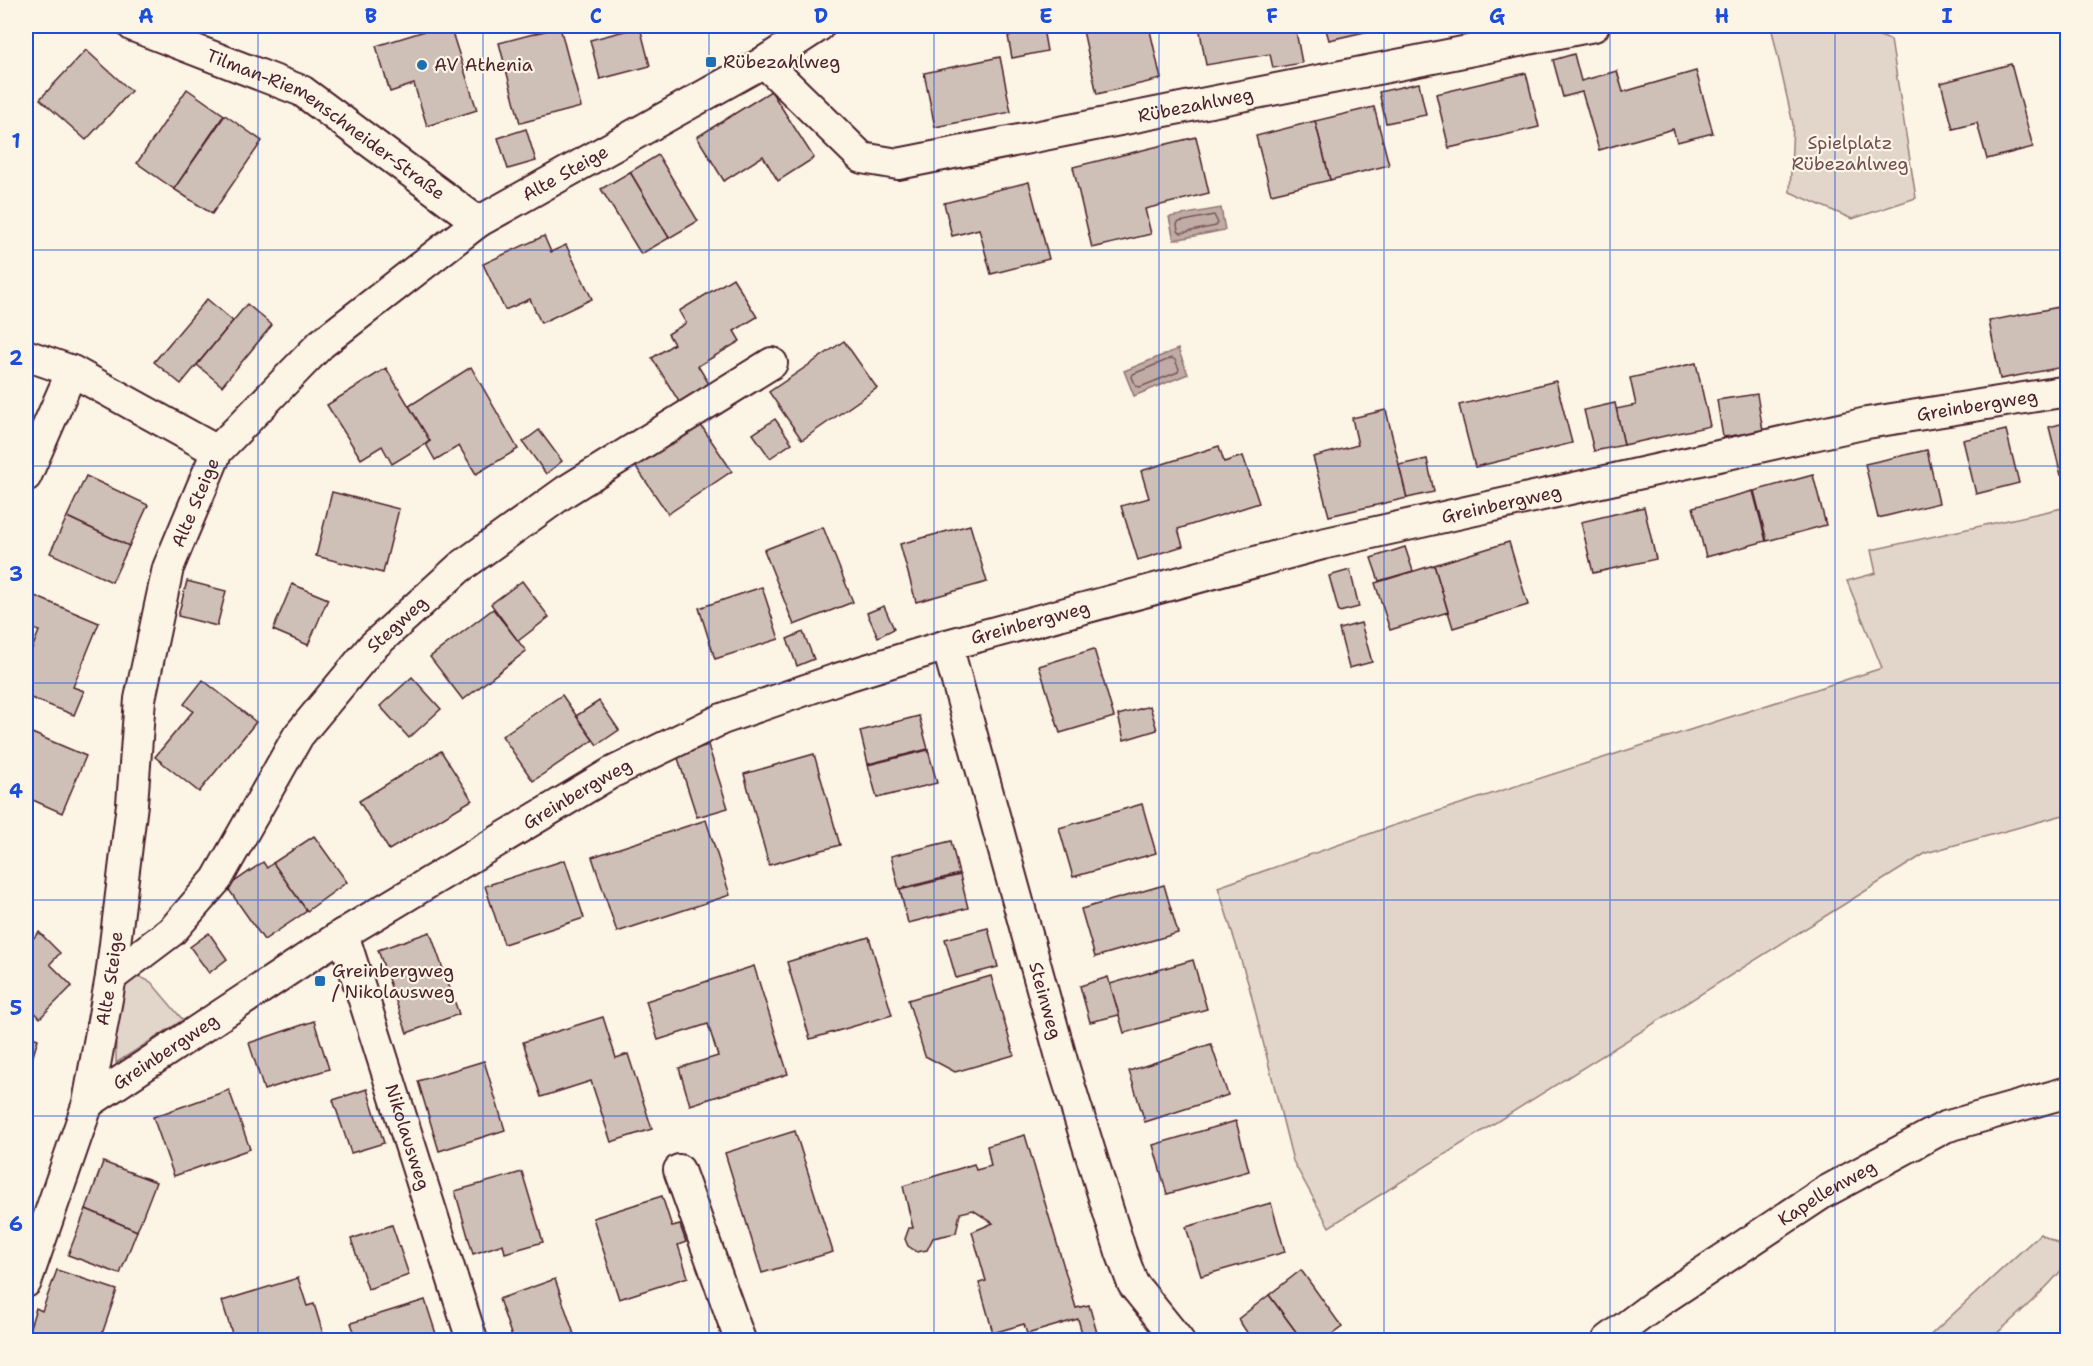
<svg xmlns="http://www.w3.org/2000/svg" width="2093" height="1366" font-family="'Shantell Sans',sans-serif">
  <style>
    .green { fill: #e2d5ca; stroke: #967a7a; stroke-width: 1.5 }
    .water { fill: #c0aca5; stroke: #917474; stroke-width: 1.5 }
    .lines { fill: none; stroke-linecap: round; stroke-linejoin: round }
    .shore { stroke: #79575c; stroke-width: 1.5 }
    .building { fill: #cfc0b7; stroke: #4a1f2b; stroke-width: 1.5 }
    .minor-casing { stroke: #4a1f2b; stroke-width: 34 }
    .minor { stroke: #fcf5e5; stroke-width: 30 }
    .grid { fill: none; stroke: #1d4ed8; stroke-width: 1.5; stroke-opacity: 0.55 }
    .poi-dot { fill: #1f6fb2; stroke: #fcf5e5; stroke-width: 2 }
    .labels { text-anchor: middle; stroke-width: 4.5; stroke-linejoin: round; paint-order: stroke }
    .poi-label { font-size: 18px; fill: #4a1f2b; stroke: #fcf5e5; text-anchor: start }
    .street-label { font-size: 18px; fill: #4a1f2b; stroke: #fcf5e5 }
    .park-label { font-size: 18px; fill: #704c53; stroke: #fcf5e5 }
    .neatline { fill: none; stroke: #1d4ed8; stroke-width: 2 }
    .grid-label { font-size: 20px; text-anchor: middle; font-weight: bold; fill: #1d4ed8 }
  </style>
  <rect width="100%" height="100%" fill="#fcf5e5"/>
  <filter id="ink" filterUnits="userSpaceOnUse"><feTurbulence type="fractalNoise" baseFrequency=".0167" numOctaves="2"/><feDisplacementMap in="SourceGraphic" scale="12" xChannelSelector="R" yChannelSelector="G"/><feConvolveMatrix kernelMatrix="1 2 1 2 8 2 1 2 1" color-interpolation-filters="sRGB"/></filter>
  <g filter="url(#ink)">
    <g class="green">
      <polygon points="1771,26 1851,26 1891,40 1916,198 1852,219 1790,192 1793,124"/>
      <polygon points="2067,507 2067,814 1926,853 1329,1227 1293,1161 1249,986 1218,887 1389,827 1882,668 1847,581 1876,573 1871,550"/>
      <polygon points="134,974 151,982 183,1020 116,1063 115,994"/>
      <path d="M 2040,1234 C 2051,1240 2065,1245 2068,1258 C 2069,1270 2001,1330 1989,1340 L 1925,1340 Z"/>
    </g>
    <g class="water">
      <polygon points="1221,208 1225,230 1174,240 1169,217"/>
      <polygon points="1178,349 1188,374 1134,396 1124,371"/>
    </g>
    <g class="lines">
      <g class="shore">
        <polygon points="1214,215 1218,223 1216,226 1181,233 1178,231 1177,224 1179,222"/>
        <polygon points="1172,358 1175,360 1179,369 1178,372 1140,387 1136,386 1132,377 1133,374"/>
      </g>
    </g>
    <g class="building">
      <polygon points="441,26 450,26 477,110 427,126 414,84 390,92 376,46"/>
      <polygon points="1082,26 1149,26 1161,79 1097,94"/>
      <polygon points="1199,26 1295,26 1302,63 1273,68 1270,54 1206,65"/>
      <polygon points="1325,26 1391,26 1329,40"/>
      <polygon points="560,27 581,107 520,123 499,43"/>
      <polygon points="640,27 650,66 600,79 590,40"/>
      <polygon points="1043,29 1047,51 1012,58 1008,36"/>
      <polygon points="86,50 131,91 86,140 40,99"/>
      <polygon points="1574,54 1581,81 1617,71 1623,92 1696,71 1713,133 1677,142 1673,129 1599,150 1582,92 1563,97 1553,60"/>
      <polygon points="1000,57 1011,112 935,127 924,73"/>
      <polygon points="2011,64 2033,147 1987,159 1977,123 1953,129 1941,83"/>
      <polygon points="1526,73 1539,127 1449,148 1436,94"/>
      <polygon points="1419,83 1426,115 1386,123 1379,92"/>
      <polygon points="187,89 224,115 174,189 137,163"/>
      <polygon points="771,91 814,158 778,181 763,156 724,181 697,137"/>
      <polygon points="1374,107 1389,165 1330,180 1315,121"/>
      <polygon points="225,115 262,141 212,214 174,189"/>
      <polygon points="1315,121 1330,180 1271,194 1256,136"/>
      <polygon points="526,129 536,161 508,169 498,138"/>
      <polygon points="1196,137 1209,193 1145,209 1151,234 1092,248 1073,167"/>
      <polygon points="658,155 698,221 669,238 630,172"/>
      <polygon points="630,172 669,238 641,254 601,189"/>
      <polygon points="1029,182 1049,259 991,274 979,229 952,236 944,203"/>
      <polygon points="544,236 551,252 566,245 592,299 541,323 530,299 505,310 483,264"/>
      <polygon points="733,278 757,317 734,331 740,341 698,366 711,387 681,405 652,358 674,344 668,334 686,323 679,311"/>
      <polygon points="207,299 233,321 181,384 154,362"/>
      <polygon points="247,304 272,325 222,386 197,365"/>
      <polygon points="2059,307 2068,350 2068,366 2000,379 1989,321"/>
      <polygon points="844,341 877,388 802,440 769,392"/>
      <polygon points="1696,363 1710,426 1624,445 1616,409 1636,405 1630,378"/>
      <polygon points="471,367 518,449 476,474 459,446 435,460 426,444 430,441 409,406"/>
      <polygon points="386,368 430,441 392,464 382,446 361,459 327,405"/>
      <polygon points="1556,381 1572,443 1475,467 1459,405"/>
      <polygon points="1757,394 1763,431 1723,437 1717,400"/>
      <polygon points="1615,403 1624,445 1594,451 1584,410"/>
      <polygon points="1386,410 1407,498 1329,516 1313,457 1358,445 1352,418"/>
      <polygon points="775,419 792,443 770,458 753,434"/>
      <polygon points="698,421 732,471 668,514 634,464"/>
      <polygon points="2068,422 2068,473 2061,475 2049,427"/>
      <polygon points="539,430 562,461 546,474 523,442"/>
      <polygon points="2006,430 2019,483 1976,494 1963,440"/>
      <polygon points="1219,446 1224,462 1243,456 1259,503 1178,529 1183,546 1138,560 1121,506 1149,498 1141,471"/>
      <polygon points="1927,450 1939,503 1878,518 1865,464"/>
      <polygon points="1427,459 1434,492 1407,498 1399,465"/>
      <polygon points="1813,475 1826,525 1767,541 1754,491"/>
      <polygon points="86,476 148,505 129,546 67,517"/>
      <polygon points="1753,491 1766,541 1706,557 1693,507"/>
      <polygon points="332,492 399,509 383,573 316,556"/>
      <polygon points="1644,507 1656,559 1593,573 1581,522"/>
      <polygon points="67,517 129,546 112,582 50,553"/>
      <polygon points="970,525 987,582 916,602 900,544"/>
      <polygon points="823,527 853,602 794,625 764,550"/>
      <polygon points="1509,542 1528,605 1453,628 1434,565"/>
      <polygon points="1405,547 1413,571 1379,581 1371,558"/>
      <polygon points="1434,565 1448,612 1390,630 1375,583"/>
      <polygon points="1350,570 1359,607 1339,612 1329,576"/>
      <polygon points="187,581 226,591 217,626 178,616"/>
      <polygon points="522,581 549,617 518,641 491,604"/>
      <polygon points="292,584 328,599 308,645 273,630"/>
      <polygon points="762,587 779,639 715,659 699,608"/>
      <polygon points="30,594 99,623 73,687 84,691 74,715 26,696 26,685 30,674 26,672 26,664 39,631 26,626 26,605"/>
      <polygon points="884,606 894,629 878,637 867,613"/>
      <polygon points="493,609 526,651 463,700 430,657"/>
      <polygon points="1361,623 1372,662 1349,668 1339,629"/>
      <polygon points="803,632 814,659 797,666 787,639"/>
      <polygon points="1094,649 1114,717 1060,733 1039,666"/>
      <polygon points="412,677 441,709 409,738 380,706"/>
      <polygon points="203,680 256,722 199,792 155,757 193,711 184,704"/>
      <polygon points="562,695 593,740 533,781 502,736"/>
      <polygon points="599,701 619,730 597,745 576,716"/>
      <polygon points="1150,706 1157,730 1124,740 1118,715"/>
      <polygon points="919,716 928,749 868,764 860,731"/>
      <polygon points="32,733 86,756 62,813 26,797 26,748"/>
      <polygon points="708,745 728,808 697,817 677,755"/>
      <polygon points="928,750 937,783 877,798 868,765"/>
      <polygon points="441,751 472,800 389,850 359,801"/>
      <polygon points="814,754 840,845 769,865 744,774"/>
      <polygon points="1142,804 1156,853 1073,877 1059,828"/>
      <polygon points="706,820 730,895 617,932 592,857"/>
      <polygon points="314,836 347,882 307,911 273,863"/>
      <polygon points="951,841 959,874 899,889 891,856"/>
      <polygon points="565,860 584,918 504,944 485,886"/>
      <polygon points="263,862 267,868 273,863 307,911 264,940 227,887"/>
      <polygon points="960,875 968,908 908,923 900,890"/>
      <polygon points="1164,885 1178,933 1095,957 1081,909"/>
      <polygon points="988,928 998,967 956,978 945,939"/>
      <polygon points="39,932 60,953 50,964 72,986 40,1018 26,1003 26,946"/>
      <polygon points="430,932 459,1014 407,1033 378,950"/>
      <polygon points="209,933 227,959 209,973 190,947"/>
      <polygon points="869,937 892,1015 810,1039 787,962"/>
      <polygon points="1193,960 1207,1009 1124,1033 1110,984"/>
      <polygon points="754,966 788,1074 690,1105 679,1068 718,1056 708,1024 658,1040 646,1001"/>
      <polygon points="991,976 1014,1055 955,1072 925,1056 908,1000"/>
      <polygon points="1108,977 1119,1015 1090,1022 1080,986"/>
      <polygon points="603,1017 616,1058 628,1054 652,1129 611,1142 591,1081 541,1097 523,1042"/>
      <polygon points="314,1021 329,1069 264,1090 249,1043"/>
      <polygon points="26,1035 38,1039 26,1080"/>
      <polygon points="1211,1044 1228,1095 1145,1122 1129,1071"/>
      <polygon points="484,1061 505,1130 439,1151 418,1081"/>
      <polygon points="367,1089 384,1143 351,1153 333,1100"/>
      <polygon points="229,1090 250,1149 174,1176 153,1117"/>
      <polygon points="1236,1121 1249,1171 1167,1194 1153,1145"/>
      <polygon points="795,1131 833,1252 762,1273 725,1153"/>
      <polygon points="1025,1135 1076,1308 1089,1305 1099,1340 1084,1340 1078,1319 1027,1334 1024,1324 993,1333 979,1283 986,1281 972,1232 993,1223 973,1210 960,1213 956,1233 933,1238 927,1250 917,1252 908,1246 905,1239 909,1228 913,1228 903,1186 974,1164 976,1170 991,1166 987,1146"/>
      <polygon points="103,1162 156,1182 137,1231 86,1209"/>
      <polygon points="522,1172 543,1242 505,1253 503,1244 473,1254 455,1191"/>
      <polygon points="662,1196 672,1227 680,1225 686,1242 678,1245 688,1277 619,1299 593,1218"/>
      <polygon points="1271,1203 1285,1252 1201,1276 1186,1227"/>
      <polygon points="86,1209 137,1231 120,1274 68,1255"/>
      <polygon points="392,1225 409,1275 368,1289 351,1239"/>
      <polygon points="57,1270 117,1290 100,1340 26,1340 36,1308 42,1311"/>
      <polygon points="1301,1270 1342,1327 1324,1340 1302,1340 1269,1295"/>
      <polygon points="298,1278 307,1306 314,1304 325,1340 234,1340 222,1301"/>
      <polygon points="555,1279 576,1340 513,1340 499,1299"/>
      <polygon points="1269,1295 1302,1340 1252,1340 1238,1319"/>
      <polygon points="425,1300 438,1340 357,1340 351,1323"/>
    </g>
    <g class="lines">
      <defs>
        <g id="minor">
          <path id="s1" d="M 133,26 L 302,91 L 478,222"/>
          <path id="s2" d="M 764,62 L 862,158 L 898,164 L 1594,26"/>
          <polyline points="26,355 72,371 217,451"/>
          <polyline points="26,476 72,371"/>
          <path id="s3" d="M 947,645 L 1064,1068 L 1121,1252 L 1133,1284 L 1178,1340"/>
          <path id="s4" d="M 343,934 L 472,1340"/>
          <path id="s5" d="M 111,977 L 172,931 L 217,879 L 298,736 L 372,647 L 459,568 L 566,491 L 772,363"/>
          <path id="s6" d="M 88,1103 L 343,934 L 611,773 L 722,719 L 837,679 L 947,645 L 1322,544 L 1867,423 L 2068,391"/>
          <polyline points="679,1170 740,1340"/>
          <path id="s7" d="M 26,1282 L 88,1103 L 111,977 L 132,804 L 140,699 L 168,568 L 217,451 L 321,344 L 478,222 L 764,62 L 819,26"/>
          <path id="s8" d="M 1608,1340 L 1660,1301 L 1823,1193 L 1945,1127 L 2068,1092"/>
        </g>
      </defs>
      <use href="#minor" class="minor-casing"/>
      <use href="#minor" class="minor"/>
    </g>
  </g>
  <path class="grid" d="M 258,26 L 258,1340M 483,26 L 483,1340M 709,26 L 709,1340M 934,26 L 934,1340M 1159,26 L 1159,1340M 1384,26 L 1384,1340M 1610,26 L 1610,1340M 1835,26 L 1835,1340M 26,250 L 2068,250M 26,466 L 2068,466M 26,683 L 2068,683M 26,900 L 2068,900M 26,1116 L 2068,1116"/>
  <g class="poi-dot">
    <rect x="705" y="56" width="12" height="12" rx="3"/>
    <circle cx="422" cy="65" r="6"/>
    <rect x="314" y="975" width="12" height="12" rx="3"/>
  </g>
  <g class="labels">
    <g class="poi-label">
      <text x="723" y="68">Rübezahlweg</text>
      <text x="434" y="71">AV Athenia</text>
      <text x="332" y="977">Greinbergweg<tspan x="332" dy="21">/ Nikolausweg</tspan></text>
    </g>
    <g class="street-label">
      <text dy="6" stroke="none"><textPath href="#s2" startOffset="477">Rübezahlweg</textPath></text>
      <text dy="6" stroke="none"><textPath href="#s1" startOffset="218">Tilman-Riemenschneider-Straße</textPath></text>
      <text dy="6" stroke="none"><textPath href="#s7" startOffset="1306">Alte Steige</textPath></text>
      <text dy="6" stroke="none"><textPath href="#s6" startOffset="2037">Greinbergweg</textPath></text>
      <text dy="6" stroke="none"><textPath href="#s7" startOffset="802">Alte Steige</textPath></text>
      <text dy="6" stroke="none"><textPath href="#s6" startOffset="1551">Greinbergweg</textPath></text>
      <text dy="6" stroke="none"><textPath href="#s6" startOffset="1065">Greinbergweg</textPath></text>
      <text dy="6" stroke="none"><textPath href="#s5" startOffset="459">Stegweg</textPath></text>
      <text dy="6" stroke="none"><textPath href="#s6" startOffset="579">Greinbergweg</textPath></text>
      <text dy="6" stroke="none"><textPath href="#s7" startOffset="316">Alte Steige</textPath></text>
      <text dy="6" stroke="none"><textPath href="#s3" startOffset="369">Steinweg</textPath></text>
      <text dy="6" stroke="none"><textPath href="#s6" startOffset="93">Greinbergweg</textPath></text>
      <text dy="6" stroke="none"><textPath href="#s4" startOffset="213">Nikolausweg</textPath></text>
      <text dy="6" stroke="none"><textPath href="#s8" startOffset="264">Kapellenweg</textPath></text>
    </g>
    <g class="park-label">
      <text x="1850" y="149">Spielplatz<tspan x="1850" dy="21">Rübezahlweg</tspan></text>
    </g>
  </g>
  <rect width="2093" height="1366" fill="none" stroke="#fcf5e5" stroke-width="66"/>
  <rect x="33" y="33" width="2027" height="1300" class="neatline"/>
  <g class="grid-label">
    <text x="146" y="23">A</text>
    <text x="371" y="23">B</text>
    <text x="596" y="23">C</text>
    <text x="821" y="23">D</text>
    <text x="1046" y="23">E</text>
    <text x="1272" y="23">F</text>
    <text x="1497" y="23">G</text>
    <text x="1722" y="23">H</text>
    <text x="1947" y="23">I</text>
    <text x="16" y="148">1</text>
    <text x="16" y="365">2</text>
    <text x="16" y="581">3</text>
    <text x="16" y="798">4</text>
    <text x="16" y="1015">5</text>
    <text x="16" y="1231">6</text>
  </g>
</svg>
